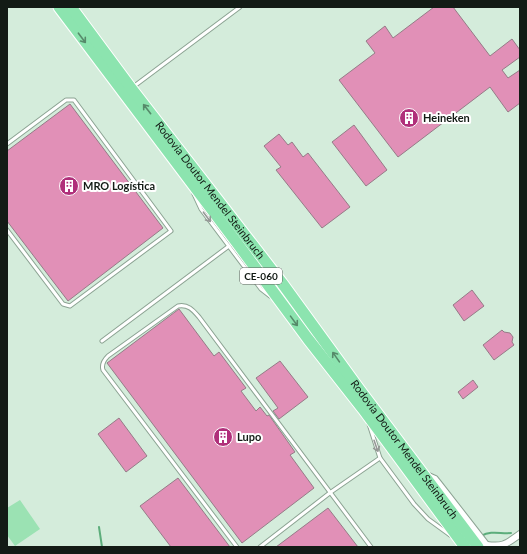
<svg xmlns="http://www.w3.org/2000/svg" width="527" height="554" font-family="Lato,sans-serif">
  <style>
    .green { fill: #9be2b3 }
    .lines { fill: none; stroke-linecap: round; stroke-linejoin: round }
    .stream { stroke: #5cad7b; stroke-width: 2 }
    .building { fill: #e190b7; stroke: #957c87 }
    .service-casing { stroke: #8ca393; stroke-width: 5 }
    .minor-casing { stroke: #8ca393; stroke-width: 8 }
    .trunk-casing { stroke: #fff; stroke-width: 13 }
    .service { stroke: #fff; stroke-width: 3 }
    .minor { stroke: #fff; stroke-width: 6 }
    .trunk { stroke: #8ce4af; stroke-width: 11 }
    .oneway { stroke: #568a6a }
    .oneway2 { stroke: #959896 }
    .labels { text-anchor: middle; stroke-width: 4; stroke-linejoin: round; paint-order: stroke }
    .shield { fill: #fff; stroke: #5a5f5b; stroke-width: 1 }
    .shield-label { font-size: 10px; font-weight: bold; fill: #131b15 }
    .poi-label { font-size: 11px; font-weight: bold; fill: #131b15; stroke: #fff; text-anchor: start }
    .street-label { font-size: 11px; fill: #131b15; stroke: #fff }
  </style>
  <rect width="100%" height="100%" fill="#d4ecdb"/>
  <polygon class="green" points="20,500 40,529 15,546 7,535 7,508"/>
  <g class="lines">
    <g class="stream">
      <polyline points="99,527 102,547"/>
      <path d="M 481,536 C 492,530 500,534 511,533"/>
    </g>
  </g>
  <g class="building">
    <polygon points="434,7 453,7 490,56 512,39 520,50 520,57 502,70 508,78 520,70 520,103 508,112 490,87 398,157 339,80 375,53 366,41 385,26 393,38"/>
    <polygon points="70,104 163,228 68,301 7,221 7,151"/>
    <polygon points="354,125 387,170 366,186 332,142"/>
    <polygon points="279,134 288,145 292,142 303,157 308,153 350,207 322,228 276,170 281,167 264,146"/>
    <polygon points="472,290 484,306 464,321 453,305"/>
    <polygon points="179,309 214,356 219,352 246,388 241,391 256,411 260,407 267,416 269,415 295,452 290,455 314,488 242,543 107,363"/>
    <polygon points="502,330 504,332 510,333 513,337 512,342 514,345 494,360 483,345"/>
    <polygon points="280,361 308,397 279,419 273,411 278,408 256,378"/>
    <polygon points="473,380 478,387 463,399 458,392"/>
    <polygon points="119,418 147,456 126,472 98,434"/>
    <polygon points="178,478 230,547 171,547 140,506"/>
    <polygon points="328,508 358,547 276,547"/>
  </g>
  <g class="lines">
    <defs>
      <g id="service">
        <polyline points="133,87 240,7"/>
        <polyline points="7,144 66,100 74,100 171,231 70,306 63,304 7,230"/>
        <polyline points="194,194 201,209 261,289 270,296"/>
        <polyline points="102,341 229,246"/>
        <polyline points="369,424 380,458 414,504 428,519 450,535"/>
        <path d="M 237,547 L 103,370 C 101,364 104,360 108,356 L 178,306 C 188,304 193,310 199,317 L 371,547"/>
        <polyline points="260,547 331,492 380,458"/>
      </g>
      <g id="minor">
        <polyline points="426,475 435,479 439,484 488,547"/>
        <path d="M 487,545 C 504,547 506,544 520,534"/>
      </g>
      <g id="trunk">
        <polyline points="59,7 237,243 308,339 363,409 465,547"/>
        <path id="s1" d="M 71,7 L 131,88 L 282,283 L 359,389 L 478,547"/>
      </g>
    </defs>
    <use href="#service" class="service-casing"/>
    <use href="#minor" class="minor-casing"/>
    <use href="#trunk" class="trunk-casing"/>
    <use href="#service" class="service"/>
    <use href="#minor" class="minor"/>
    <use href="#trunk" class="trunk"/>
  </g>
  <defs><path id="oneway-shaft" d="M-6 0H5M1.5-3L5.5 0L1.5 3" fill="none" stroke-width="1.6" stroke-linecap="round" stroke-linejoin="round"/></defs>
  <g class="oneway">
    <use href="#oneway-shaft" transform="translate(82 38) rotate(53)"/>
    <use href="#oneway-shaft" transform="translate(147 109) rotate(-128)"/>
    <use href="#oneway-shaft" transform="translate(294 321) rotate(54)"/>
    <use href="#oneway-shaft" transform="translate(336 357) rotate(-125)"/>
  </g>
  <g class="oneway2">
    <use href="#oneway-shaft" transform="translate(207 217) rotate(53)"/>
    <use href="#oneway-shaft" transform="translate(376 446) rotate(71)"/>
  </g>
  <defs>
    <symbol id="building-disc" viewBox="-11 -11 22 22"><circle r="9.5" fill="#b02f7a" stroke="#fff"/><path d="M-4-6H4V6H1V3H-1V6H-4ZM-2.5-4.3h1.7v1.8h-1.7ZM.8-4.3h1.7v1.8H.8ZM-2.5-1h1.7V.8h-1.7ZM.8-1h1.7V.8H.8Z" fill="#fff"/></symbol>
  </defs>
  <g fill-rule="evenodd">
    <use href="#building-disc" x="398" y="107" width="22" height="22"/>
    <use href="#building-disc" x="58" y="175" width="22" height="22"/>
    <use href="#building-disc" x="212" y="426" width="22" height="22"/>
  </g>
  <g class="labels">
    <rect class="shield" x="240" y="268" width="42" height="16" rx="3"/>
    <g class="shield-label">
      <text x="261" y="280">CE-060</text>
    </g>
    <g class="poi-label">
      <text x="423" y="122">Heineken</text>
      <text x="83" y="190">MRO Logística</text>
      <text x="237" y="441">Lupo</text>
    </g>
    <g class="street-label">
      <text dy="4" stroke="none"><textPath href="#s1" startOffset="230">Rodovia Doutor Mendel Steinbruch</textPath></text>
      <text dy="4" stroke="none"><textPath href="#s1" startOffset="554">Rodovia Doutor Mendel Steinbruch</textPath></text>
    </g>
  </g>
  <rect width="527" height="554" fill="none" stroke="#131b15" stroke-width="16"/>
</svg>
